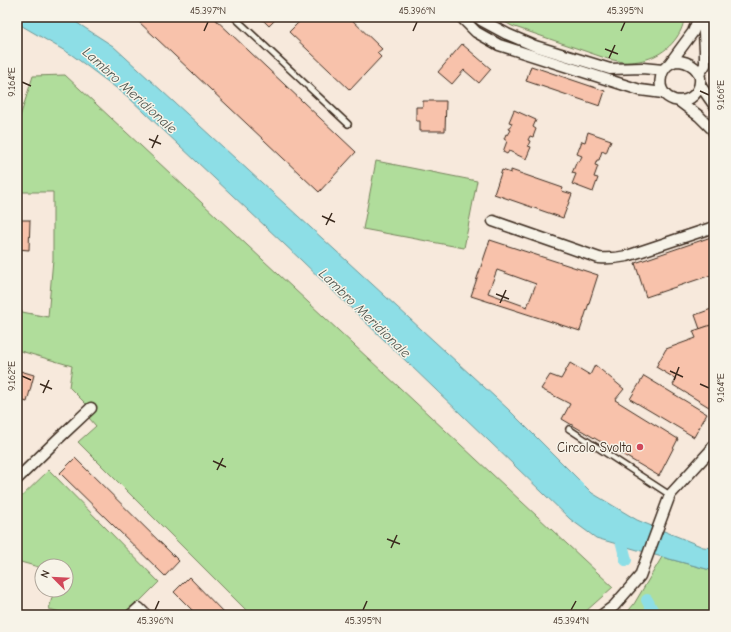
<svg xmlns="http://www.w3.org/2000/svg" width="731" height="632" font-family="'Comic Neue',sans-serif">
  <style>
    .green { fill: #b0dd9b; stroke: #76845c }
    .water { fill: #8ddee6; stroke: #6c9696 }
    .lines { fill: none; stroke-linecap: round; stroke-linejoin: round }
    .canal { stroke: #8ddee6; stroke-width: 12 }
    .building { fill: #f8c2ab; stroke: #3b2a1e; fill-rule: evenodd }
    .lane-casing { stroke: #3b2a1e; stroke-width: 8 }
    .street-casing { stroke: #3b2a1e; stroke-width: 13 }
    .lane { stroke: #f7f3e8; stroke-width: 5 }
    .street { stroke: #f7f3e8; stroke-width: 10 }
    .ticks { fill: none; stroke: #3b2a1e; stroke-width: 1.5 }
    .poi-dot { fill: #d1495b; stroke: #f7f3e8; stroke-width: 1.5 }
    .labels { text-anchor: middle; stroke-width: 3; stroke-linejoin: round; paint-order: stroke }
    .poi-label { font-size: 13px; fill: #3b2a1e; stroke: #f7f3e8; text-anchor: end }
    .water-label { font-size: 14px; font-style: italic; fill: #505750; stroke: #f7f3e8 }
    .neatline { fill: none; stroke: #3b2a1e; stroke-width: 1.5 }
    .ticks-label { font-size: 10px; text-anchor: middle; fill: #3b2a1e }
  </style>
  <rect width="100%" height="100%" fill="#f7e9dc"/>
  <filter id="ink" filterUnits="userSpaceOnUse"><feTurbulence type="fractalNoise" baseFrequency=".025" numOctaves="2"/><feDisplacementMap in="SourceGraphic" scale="8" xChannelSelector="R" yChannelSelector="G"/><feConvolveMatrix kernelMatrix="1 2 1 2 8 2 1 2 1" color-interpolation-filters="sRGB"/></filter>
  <g filter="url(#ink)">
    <g class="green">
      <path d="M 496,17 L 684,17 C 684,24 681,31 677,37 C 665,55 644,63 623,62 C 618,61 613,60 608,59 L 512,26 Z"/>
      <polygon points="65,75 613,587 585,612 580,615 251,615 78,442 96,426 89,418 95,411 87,405 69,387 72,366 17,350 17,311 48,317 53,259 53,192 17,192 17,126 33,76"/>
      <polygon points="376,161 477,181 464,248 363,229"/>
      <polygon points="49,470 159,582 126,615 71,615 49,609 54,590 66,590 66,566 42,566 42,568 17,561 17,501"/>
      <polygon points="662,557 714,571 714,615 625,615 634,604"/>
    </g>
    <polygon class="water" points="17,17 68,17 113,46 508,409 592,493 637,520 703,547 714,548 714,571 662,557 596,538 570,519 301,260 127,96 72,55 17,23"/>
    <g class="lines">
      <g class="canal">
        <polyline points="619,532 626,560"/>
        <polyline points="647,600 655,615"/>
      </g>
    </g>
    <g class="building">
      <polygon points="141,17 213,17 356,152 319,192 138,21"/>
      <polygon points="260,17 278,17 269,26"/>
      <polygon points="304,17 349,17 382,49 377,53 381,57 350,90 289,32"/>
      <polygon points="462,44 491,69 479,83 464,70 452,84 438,72"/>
      <polygon points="531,66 605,91 600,106 526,81"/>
      <polygon points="423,101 446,101 445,131 420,131 420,121 416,121 416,107 423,107"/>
      <polygon points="514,110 536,120 533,127 536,129 533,137 530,136 528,140 530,141 528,146 531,147 526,159 509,151 507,154 503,152 507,141 504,139 506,134 508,135 511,130 509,129 512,123 509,122"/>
      <polygon points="588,132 611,140 606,153 602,151 599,160 597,160 595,165 598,166 594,177 598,178 593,192 572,184 576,174 572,173 577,161 579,162 582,156 577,154 582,141 585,142"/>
      <polygon points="502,170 511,173 511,170 563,188 562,191 572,194 563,218 494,194"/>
      <polygon points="17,220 30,220 29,250 17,249"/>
      <polygon points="714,236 714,274 646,297 635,263"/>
      <path d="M 490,240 L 598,275 L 580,331 L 471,296 ZM 497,270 L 536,284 L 527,307 L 488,293 Z"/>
      <polygon points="714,308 714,324 700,329 695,315"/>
      <polygon points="714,324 714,399 709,407 673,385 676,379 656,367 666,349 696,338 693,331"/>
      <polygon points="570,363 590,375 595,365 624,389 615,400 678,439 659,476 562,419 570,404 541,389 550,375 561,379"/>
      <polygon points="17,370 34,375 27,402 17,399"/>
      <polygon points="644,376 707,414 694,437 630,399"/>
      <polygon points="17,423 20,424 17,434"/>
      <polygon points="75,458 179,561 165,576 60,473"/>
      <polygon points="189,577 226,615 197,615 174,592"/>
    </g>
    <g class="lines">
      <defs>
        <g id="lane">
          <polyline points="234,17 348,124"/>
          <polyline points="569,429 670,495"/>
        </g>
        <g id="street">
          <polyline points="461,17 476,32 499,45 640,90 663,93"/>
          <polyline points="478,17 481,20 507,34 535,46 610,69 642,68 663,70"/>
          <path d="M 680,61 C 714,67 700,107 674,100 C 671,99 666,96 664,93 C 657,84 661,68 671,63 C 674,61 677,61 680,61 Z"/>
          <polyline points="670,63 693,32 699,17"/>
          <polyline points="699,74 705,65 705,50 703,17"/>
          <polyline points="700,85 714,105"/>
          <polyline points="679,101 699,116 713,130 714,133"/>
          <path d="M 493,221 L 599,258 C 609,259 617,258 627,256 L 714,227"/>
          <polyline points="17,479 58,439 91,408"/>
          <polyline points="131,615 139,608 146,615"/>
          <polyline points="602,615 614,606 640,576 670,495 710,451 714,445"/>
        </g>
      </defs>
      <use href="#lane" class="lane-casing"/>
      <use href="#street" class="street-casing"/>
      <use href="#lane" class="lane"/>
      <use href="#street" class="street"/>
    </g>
  </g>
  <path class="ticks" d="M 204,31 L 208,22M 413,31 L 417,22M 621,31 L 625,22M 605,49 L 618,54M 609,58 L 615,45M 22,82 L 31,86M 700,91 L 709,95M 149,139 L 161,144M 152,148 L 158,135M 322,216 L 335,222M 326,225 L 332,213M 496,294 L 509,299M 500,303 L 506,290M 670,371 L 683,377M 22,376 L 31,380M 674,380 L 679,367M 40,384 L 52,389M 700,384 L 709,388M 43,393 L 49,380M 213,461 L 226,467M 217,470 L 223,458M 387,539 L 400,544M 391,548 L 397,535M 155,610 L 159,601M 363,610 L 367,601M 571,610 L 576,601"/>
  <circle class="poi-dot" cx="640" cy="447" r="4"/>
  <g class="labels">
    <g class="poi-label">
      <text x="632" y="452">Circolo Svolta</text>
    </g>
    <g class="water-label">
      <text transform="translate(130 90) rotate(42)" y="5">Lambro Meridionale</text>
      <text transform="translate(365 313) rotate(44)" y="5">Lambro Meridionale</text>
    </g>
  </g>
  <rect width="731" height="632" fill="none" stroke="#f7f3e8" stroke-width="44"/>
  <g transform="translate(54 578) rotate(294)"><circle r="19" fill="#f7f3e8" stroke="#aca397"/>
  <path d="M0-3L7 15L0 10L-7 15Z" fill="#d1495b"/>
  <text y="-6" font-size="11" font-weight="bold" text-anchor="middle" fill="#3b2a1e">N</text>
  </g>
  <rect x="22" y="22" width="687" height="588" class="neatline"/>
  <g class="ticks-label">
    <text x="208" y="14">45.397°N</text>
    <text x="417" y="14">45.396°N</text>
    <text x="625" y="14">45.395°N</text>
    <text transform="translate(11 82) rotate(-90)" y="4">9.164°E</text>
    <text transform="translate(720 95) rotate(-90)" y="4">9.166°E</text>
    <text transform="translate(11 376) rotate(-90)" y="4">9.162°E</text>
    <text transform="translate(720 388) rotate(-90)" y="4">9.164°E</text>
    <text x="155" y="624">45.396°N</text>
    <text x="363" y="624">45.395°N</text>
    <text x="571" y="624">45.394°N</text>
  </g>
</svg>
